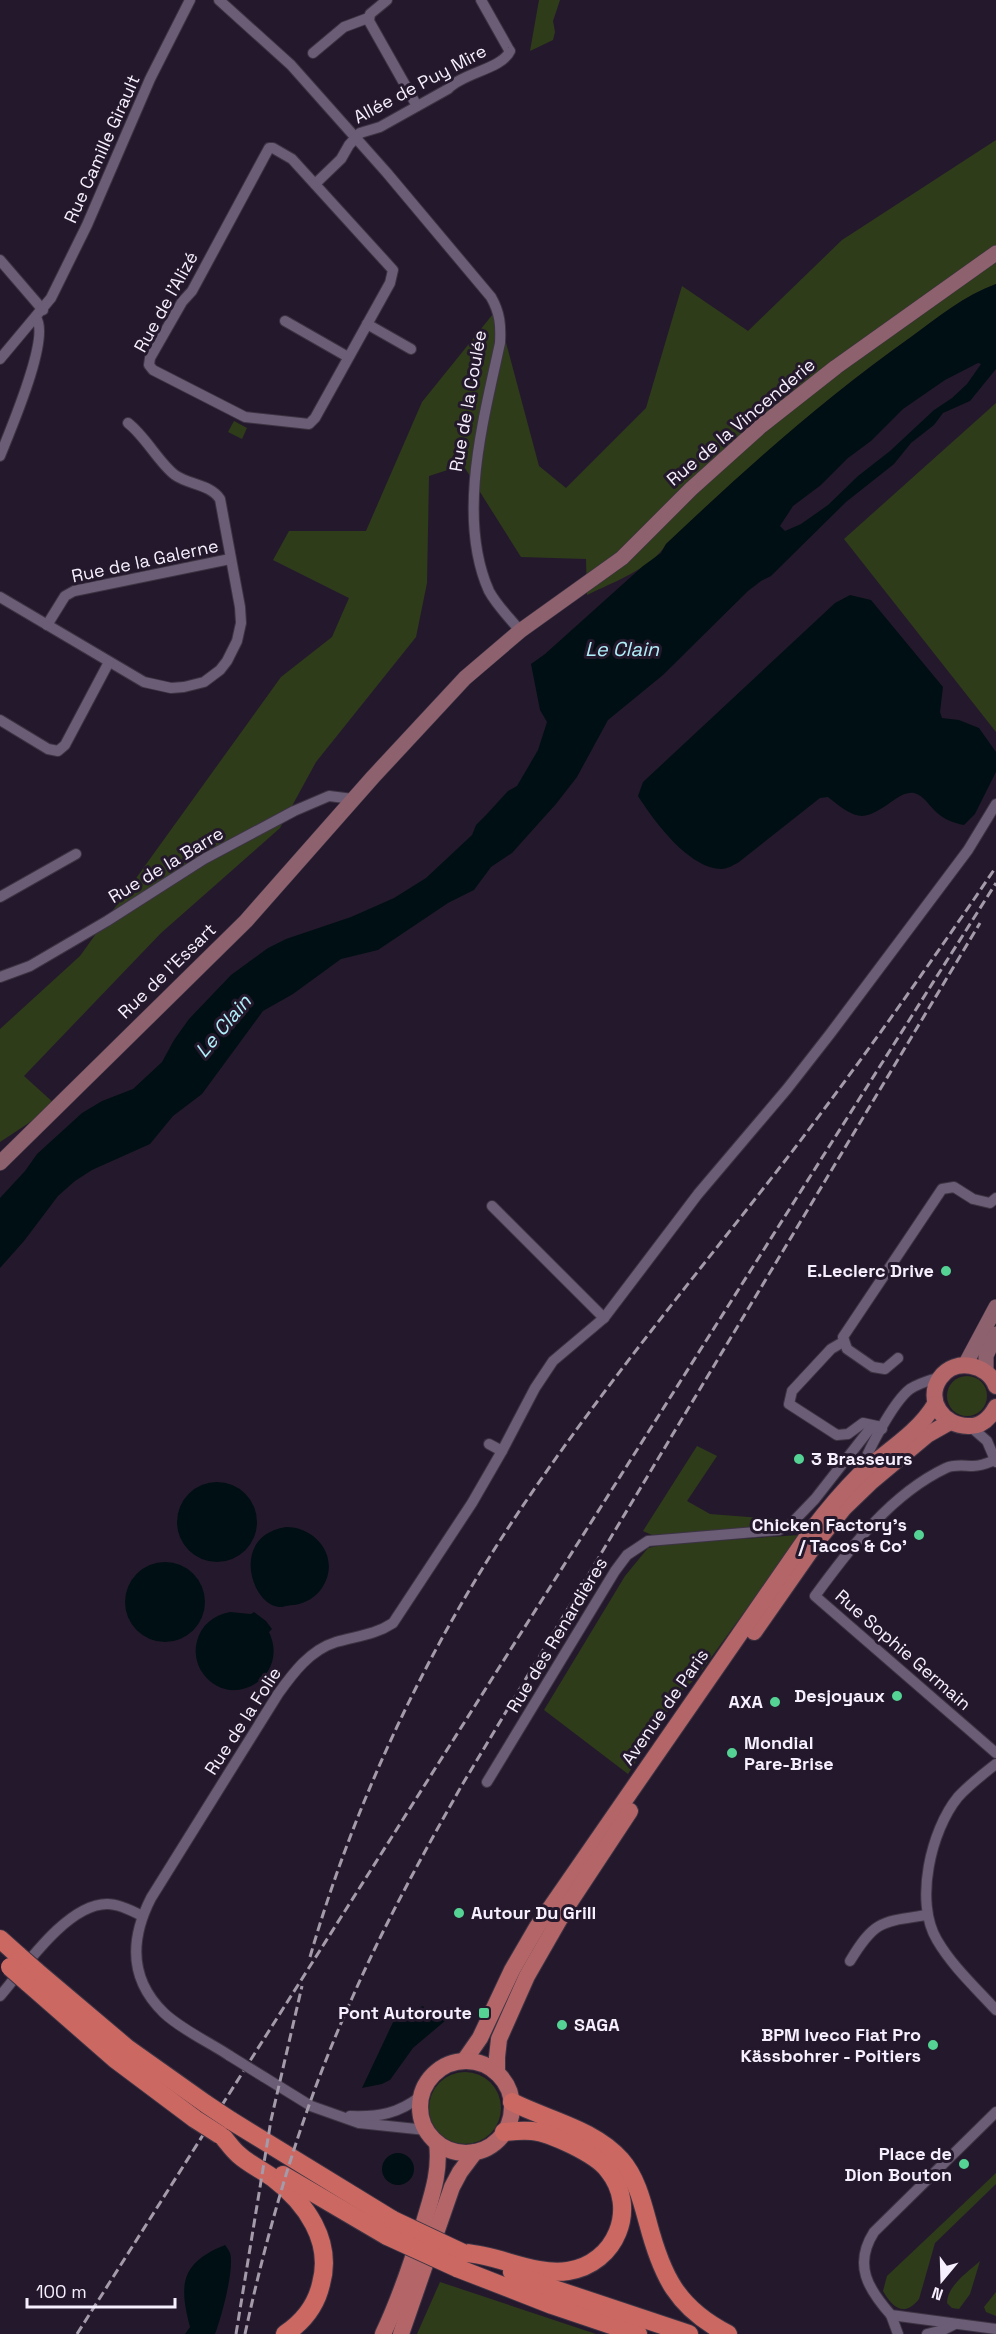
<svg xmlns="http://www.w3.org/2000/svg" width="996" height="2334" font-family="'Space Grotesk',sans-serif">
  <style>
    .green { fill: #2f3c1a }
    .water { fill: #000f13; fill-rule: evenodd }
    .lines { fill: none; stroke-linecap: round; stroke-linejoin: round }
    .minor-casing { stroke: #3c3343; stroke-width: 12 }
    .secondary-casing { stroke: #3c3343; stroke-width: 16 }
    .primary-casing { stroke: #3c3343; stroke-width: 18 }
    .trunk-casing { stroke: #3c3343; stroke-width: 20 }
    .minor { stroke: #6a5d75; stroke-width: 10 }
    .secondary { stroke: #8e616e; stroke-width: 15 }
    .primary { stroke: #b36567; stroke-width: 16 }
    .trunk { stroke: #cb6862; stroke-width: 18 }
    .rail { stroke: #a39aaa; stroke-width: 3; stroke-dasharray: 9 4.5; stroke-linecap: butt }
    .minor-bridge-casing { stroke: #3c3343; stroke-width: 12; stroke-linecap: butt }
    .trunk-bridge-casing { stroke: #3c3343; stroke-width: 20; stroke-linecap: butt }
    .minor-bridge { stroke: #6a5d75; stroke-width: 10 }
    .trunk-bridge { stroke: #cb6862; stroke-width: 18 }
    .poi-dot { fill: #54d395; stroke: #24192c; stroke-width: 2 }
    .labels { text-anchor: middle; stroke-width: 6; stroke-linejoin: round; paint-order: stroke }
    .street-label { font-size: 18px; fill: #f6effd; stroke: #24192c }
    .poi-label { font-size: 18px; font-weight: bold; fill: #f6effd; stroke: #24192c; text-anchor: end }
    .water-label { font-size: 20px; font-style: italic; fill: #b0effa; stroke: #24192c }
  </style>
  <rect width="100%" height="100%" fill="#24192c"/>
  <g class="green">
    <polygon points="539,0 560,0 553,21 555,32 553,40 530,51"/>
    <path d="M 996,140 L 996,284 C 965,295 937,318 911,337 C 823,399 744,471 666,544 C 653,568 611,583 587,595 L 586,559 L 521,557 L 463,465 L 429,476 L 427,583 L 416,637 L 316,762 L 280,828 L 161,933 L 24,1076 L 56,1105 L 0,1142 L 0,1029 L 80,956 L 281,677 L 332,637 L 349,598 L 273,560 L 289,531 L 366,531 L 422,402 L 497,309 L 539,466 L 566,488 L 646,408 L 682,286 L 748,331 L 842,240 Z"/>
    <polygon points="996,403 996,732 844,539"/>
    <polygon points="234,421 247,428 242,439 228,432"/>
    <circle cx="967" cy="1396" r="20"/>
    <polygon points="697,1446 717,1456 687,1501 710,1514 774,1519 783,1525 772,1528 652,1535 643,1531"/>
    <polygon points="800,1535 697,1677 678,1695 628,1774 544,1710 625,1576 648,1548 667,1544"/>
    <circle cx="465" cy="2108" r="36"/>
    <path d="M 996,2173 L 996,2184 L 935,2243 L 919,2299 C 904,2318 892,2307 883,2291 L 887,2276 Z"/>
    <path d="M 980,2261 L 970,2294 L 959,2309 L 952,2308 L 947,2303 C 947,2286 968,2272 980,2261 Z"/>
    <polygon points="440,2282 596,2334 417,2334"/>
    <polygon points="996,2292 996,2316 986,2312 984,2307"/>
  </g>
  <g class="water">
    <path d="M 996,284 L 996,369 L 970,401 L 943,413 L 934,425 L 911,443 L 894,464 L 846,502 L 771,576 L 761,581 L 748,591 L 663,675 L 608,720 L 577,777 L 556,804 L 512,853 L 491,867 L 474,890 L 448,903 L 378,950 L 341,959 L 293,994 L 263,1011 L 202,1094 L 173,1116 L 150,1144 L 92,1170 L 75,1181 L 58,1196 L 24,1241 L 0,1268 L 0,1198 L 25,1171 L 37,1154 L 82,1113 L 102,1101 L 133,1089 L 162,1062 L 174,1040 L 189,1019 L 231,975 L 268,948 L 286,939 L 351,917 L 394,898 L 426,878 L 472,835 L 476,825 L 486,815 L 508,791 L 517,786 L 538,750 L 547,722 L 540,710 L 531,664 L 545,654 L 643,566 L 661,553 L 666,544 C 743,471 823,399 911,337 C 937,318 965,295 996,284 ZM 978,363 L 981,364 L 967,384 L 952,398 L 934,410 L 890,451 L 858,476 L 828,505 L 801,524 L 785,531 L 780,526 L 793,506 L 821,485 L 848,458 L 871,441 L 903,409 L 945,380 Z"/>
    <path d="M 850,595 L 871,600 L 943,687 L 940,712 L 942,718 L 959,720 L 979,728 L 996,752 L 996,772 L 975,814 L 964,825 C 953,823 943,819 935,811 C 928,804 924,796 914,793 C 908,792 902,795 897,798 C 864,821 860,823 828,797 L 820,798 L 739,862 C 734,865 727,869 722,869 C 689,869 654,821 638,796 L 643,782 L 835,603 Z"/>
    <circle cx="217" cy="1522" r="40"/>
    <path d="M 286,1527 C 318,1527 341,1560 322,1588 C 316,1597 306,1603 295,1605 C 291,1605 285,1606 282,1607 C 252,1609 228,1536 286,1527 Z"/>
    <circle cx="165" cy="1602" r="40"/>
    <path d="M 230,1612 L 251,1614 L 254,1612 L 266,1621 L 272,1629 L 269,1632 C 291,1678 229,1713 202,1672 C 196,1663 194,1651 197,1641 C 201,1625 214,1615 230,1612 Z"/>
    <polygon points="423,2006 426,2012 448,2007 452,2015 413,2048 390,2080 382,2084 362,2088 395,2018"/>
    <circle cx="398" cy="2169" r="16"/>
    <path d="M 225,2245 C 226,2246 230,2252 230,2253 C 235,2268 221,2319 215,2334 L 185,2334 L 190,2327 C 179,2285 180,2263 225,2245 Z"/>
  </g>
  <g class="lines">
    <defs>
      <g id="minor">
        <path d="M 219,0 L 291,65 L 387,173 L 491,297 C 500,313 501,325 500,343 C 484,418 456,517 489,591 C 497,606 510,618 520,631"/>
        <polyline points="387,0 370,14 369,21 417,106"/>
        <polyline points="313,53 344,27 368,18"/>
        <polygon points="269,148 273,148 292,159 393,270 390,283 315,418 309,424 245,417 153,370 149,365 150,358 182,302 192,291"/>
        <path d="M 315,184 L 341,159 L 349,145 L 360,133 L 380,127 L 448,89 C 462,73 502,69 510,51 L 508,48 L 481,0"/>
        <polyline points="0,260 43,310"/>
        <polyline points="285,321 348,357"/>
        <polyline points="367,324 411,349"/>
        <polyline points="0,359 51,298 87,225 150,79 190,0"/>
        <path d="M 0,456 C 9,433 51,337 36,318"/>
        <path d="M 0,597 L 144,682 L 171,688 L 184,687 L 204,682 L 220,670 L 227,661 L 237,641 L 241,623 L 240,607 L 220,499 C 210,484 189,485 175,475 C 159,463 146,437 128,423"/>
        <polyline points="47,625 65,596 74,591 230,559"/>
        <polyline points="0,720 48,749 58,751 65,745 109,662"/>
        <polyline points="0,897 76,854"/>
        <polyline points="0,977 30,966 107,921 204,859 294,811 329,796 353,799"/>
        <polyline points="604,1318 698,1194 787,1089 830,1034 968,850 996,804"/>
        <polyline points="843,1342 831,1349 792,1391 789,1404 837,1435 848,1434 863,1423 877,1426"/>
        <polyline points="898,1358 885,1369 873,1367 847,1349 843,1337 942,1189 954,1187 973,1199 990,1203 996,1198"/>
        <polyline points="971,1427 987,1441 996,1462"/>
        <polyline points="489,1444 502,1451"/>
        <path d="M 995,1460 C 988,1463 981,1466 973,1466 C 964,1466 955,1464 946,1468 C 891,1494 850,1548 815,1596 L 996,1753"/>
        <path d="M 861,1473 C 865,1454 894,1401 910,1389 C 919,1383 930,1380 940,1377"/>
        <path d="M 996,1764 C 983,1774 969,1785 958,1797 C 931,1830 914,1902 937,1940 C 952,1966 976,1988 996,2010"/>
        <polyline points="487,1782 615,1571 627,1555 648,1541 779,1530 791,1524 815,1499 869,1430 877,1426 882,1429"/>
        <path d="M 850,1961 C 875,1920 881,1922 927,1915"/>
        <path d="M 0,1996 C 24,1968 67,1904 107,1904 C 119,1904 131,1910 142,1916"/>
        <path d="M 230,2056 C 209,2042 182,2030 164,2013 C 129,1979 130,1939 151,1898 L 278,1694 C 293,1673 310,1650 336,1642 C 356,1636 375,1635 393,1623 L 472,1503 L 502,1451 L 535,1388 L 553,1361 L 604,1318 L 492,1206"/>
        <polyline points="264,2077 311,2106 359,2123 426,2130"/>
        <path d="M 996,2112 L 874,2232 C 853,2265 868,2289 891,2315 L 996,2329"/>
        <path d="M 350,2116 C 379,2117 398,2114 421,2096"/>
        <polyline points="891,2315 898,2334"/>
        <polyline points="927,2334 943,2330 955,2324"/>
      </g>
      <g id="secondary">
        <polyline points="0,1163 246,921 373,777 465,678 520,631 622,558 691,489 761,426 836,367 996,253"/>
        <polyline points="965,1365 996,1307"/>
        <polyline points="986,1371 986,1356 996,1334"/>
      </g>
      <g id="primary">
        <path d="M 996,1386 C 988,1364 955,1357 940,1378 C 925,1400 943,1426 968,1426 C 981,1427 990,1418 996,1407"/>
        <polyline points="754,1632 819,1539 844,1508 872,1481 927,1435 950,1422"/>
        <path d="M 464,2061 L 480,2038 L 512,1970 L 537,1927 L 811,1531 C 826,1511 842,1492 860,1474 C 885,1452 918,1433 935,1404"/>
        <circle cx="466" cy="2107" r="46"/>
        <polyline points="497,2073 497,2057 499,2039 527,1976 566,1908 630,1811"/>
        <path d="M 383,2334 C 399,2300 411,2265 422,2229 C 430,2200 441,2174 437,2143"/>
        <polyline points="401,2334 452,2187 460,2172 475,2152"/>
      </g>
      <g id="trunk">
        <polyline points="0,1939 19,1956"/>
        <polyline points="36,1971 127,2048 206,2104"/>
        <polyline points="27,1982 115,2059 195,2119"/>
        <path d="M 512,2102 C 547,2120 594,2129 621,2160 C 636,2177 642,2201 648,2223 C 662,2276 677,2308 728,2334"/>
        <polyline points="230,2120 393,2220"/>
        <path d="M 224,2138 C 229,2144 233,2150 239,2155 C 249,2164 262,2170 273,2178 C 306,2203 333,2241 321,2284 C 316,2306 303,2322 285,2334"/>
        <polyline points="283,2175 387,2236"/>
        <path d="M 465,2253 C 499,2255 534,2276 568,2271 C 616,2264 639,2208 608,2170 C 596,2154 551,2133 532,2131 C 522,2130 514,2131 504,2132"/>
        <polyline points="457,2268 552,2305 638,2334"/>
        <polyline points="512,2272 554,2289 689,2334"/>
      </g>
    </defs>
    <use href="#minor" class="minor-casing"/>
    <use href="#secondary" class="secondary-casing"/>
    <use href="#primary" class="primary-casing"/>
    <use href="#trunk" class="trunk-casing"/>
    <use href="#minor" class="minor"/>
    <use href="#secondary" class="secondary"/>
    <use href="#primary" class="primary"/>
    <use href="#trunk" class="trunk"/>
    <g class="rail">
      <path d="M 310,1957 C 355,1801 426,1651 516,1516 C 600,1390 698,1273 791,1153 C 862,1060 930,964 996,867"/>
      <polyline points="77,2334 996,883"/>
      <polyline points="236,2334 271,2120 302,1986"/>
      <path d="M 245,2334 C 270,2218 304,2104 353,1996 C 385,1923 423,1854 462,1785 L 980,923"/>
    </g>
    <defs>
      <polyline id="minor-bridge" points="230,2056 264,2077"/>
      <g id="trunk-bridge">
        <polyline points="19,1956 36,1971"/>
        <polyline points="10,1967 27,1982"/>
        <polyline points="206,2104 230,2120"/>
        <polyline points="195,2119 220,2135"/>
        <polyline points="393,2220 463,2253"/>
        <polyline points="387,2236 457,2268"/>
      </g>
    </defs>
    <use href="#minor-bridge" class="minor-bridge-casing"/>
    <use href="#trunk-bridge" class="trunk-bridge-casing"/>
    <use href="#minor-bridge" class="minor-bridge"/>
    <use href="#trunk-bridge" class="trunk-bridge"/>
  </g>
  <g class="poi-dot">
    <circle cx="946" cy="1271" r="6"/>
    <circle cx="799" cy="1459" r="6"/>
    <circle cx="919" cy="1535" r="6"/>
    <circle cx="897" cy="1696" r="6"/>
    <circle cx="775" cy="1702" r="6"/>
    <circle cx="732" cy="1753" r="6"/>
    <circle cx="459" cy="1913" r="6"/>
    <rect x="478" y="2007" width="12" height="12" rx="3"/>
    <circle cx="562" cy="2025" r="6"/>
    <circle cx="933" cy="2045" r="6"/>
    <circle cx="964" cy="2164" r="6"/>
  </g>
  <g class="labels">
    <g class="street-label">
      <text transform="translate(420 84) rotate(-28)" y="6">Allée de Puy Mire</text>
      <text transform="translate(102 149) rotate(-66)" y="6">Rue Camille Girault</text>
      <text transform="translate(166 302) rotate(-61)" y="6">Rue de l'Alizé</text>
      <text transform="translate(468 401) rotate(-80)" y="6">Rue de la Coulée</text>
      <text transform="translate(741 422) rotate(-40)" y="6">Rue de la Vincenderie</text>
      <text transform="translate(145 561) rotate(-12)" y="6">Rue de la Galerne</text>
      <text transform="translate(166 865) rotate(-31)" y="6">Rue de la Barre</text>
      <text transform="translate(167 971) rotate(-44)" y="6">Rue de l'Essart</text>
      <text transform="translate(557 1635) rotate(-59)" y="6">Rue des Renardières</text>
      <text transform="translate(903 1650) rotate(41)" y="6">Rue Sophie Germain</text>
      <text transform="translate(665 1707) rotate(-55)" y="6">Avenue de Paris</text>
      <text transform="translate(243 1721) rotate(-57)" y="6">Rue de la Folie</text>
    </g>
    <g class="poi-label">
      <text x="934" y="1277">E.Leclerc Drive</text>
      <text x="811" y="1465" text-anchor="start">3 Brasseurs</text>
      <text x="907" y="1531">Chicken Factory's<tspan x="907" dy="21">/ Tacos &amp; Co'</tspan></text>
      <text x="885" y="1702">Desjoyaux</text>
      <text x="763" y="1708">AXA</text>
      <text x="744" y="1749" text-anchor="start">Mondial<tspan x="744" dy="21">Pare-Brise</tspan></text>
      <text x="471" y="1919" text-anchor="start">Autour Du Grill</text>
      <text x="472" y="2019">Pont Autoroute</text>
      <text x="574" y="2031" text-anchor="start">SAGA</text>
      <text x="921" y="2041">BPM Iveco Fiat Pro<tspan x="921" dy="21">Kässbohrer - Poitiers</tspan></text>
      <text x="952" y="2160">Place de<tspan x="952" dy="21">Dion Bouton</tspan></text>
    </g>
    <g class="water-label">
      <text x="622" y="656">Le Clain</text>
      <text transform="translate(223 1026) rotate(-50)" y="7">Le Clain</text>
    </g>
  </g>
  <g transform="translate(942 2280) rotate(199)" stroke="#24192c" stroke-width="4.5" paint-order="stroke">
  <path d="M0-4.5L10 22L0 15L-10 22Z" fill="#f6effd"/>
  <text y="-9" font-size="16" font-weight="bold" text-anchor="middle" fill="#f6effd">N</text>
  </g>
  <path d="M27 2298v9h148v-9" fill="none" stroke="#f6effd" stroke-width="3"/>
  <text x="36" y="2298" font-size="18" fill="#f6effd" stroke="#24192c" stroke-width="4.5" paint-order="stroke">100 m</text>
</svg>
